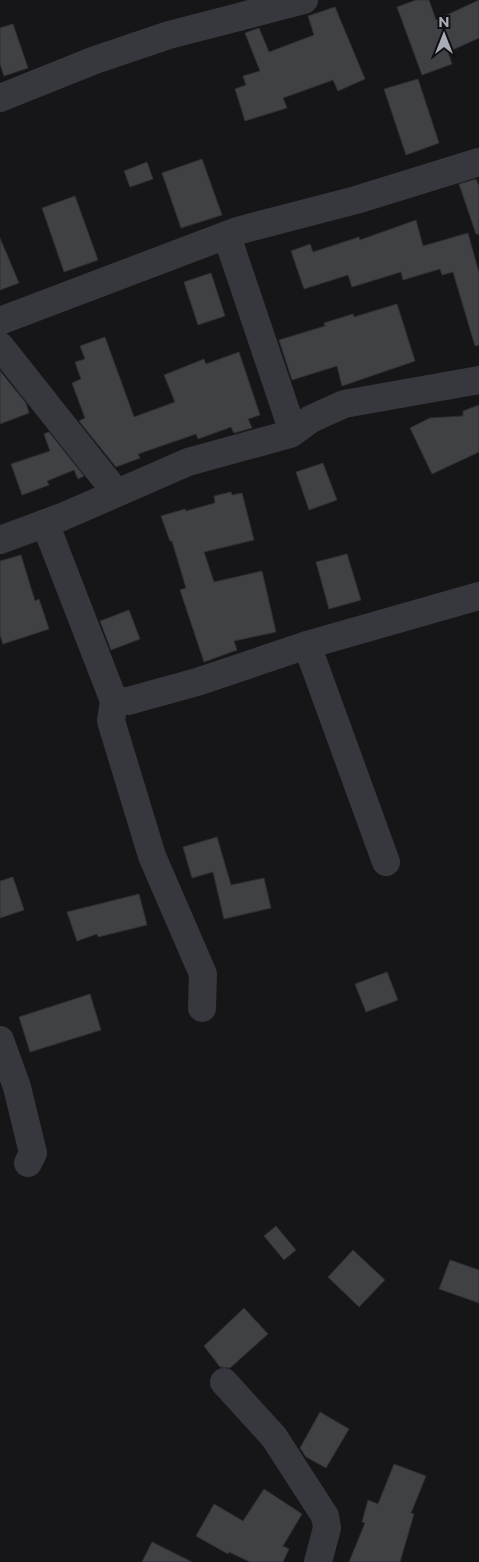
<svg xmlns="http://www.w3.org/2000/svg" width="479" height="1562" font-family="Montserrat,sans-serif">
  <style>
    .building { fill: #404145; stroke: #303034 }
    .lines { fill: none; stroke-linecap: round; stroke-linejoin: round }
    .minor { stroke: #37383d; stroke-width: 28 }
  </style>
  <rect width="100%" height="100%" fill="#161618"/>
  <g class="building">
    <polygon points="416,0 429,0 436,20 479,0 479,38 448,52 452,64 422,75 397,7"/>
    <polygon points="335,7 365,79 338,91 333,80 283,98 287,108 245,121 235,89 246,85 243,76 260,71 245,33 259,28 269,52 314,35 308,16"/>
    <polygon points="13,24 28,68 4,76 0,64 0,28"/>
    <polygon points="418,79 439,143 406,155 384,89"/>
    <polygon points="202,159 222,215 181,228 162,173"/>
    <polygon points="147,162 153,179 130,187 124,171"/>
    <polygon points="476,179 479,186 479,234 476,234 459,184"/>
    <polygon points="75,196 98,260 64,272 42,208"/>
    <polygon points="416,220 423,246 468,233 479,273 479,345 475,346 453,272 442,275 440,269 403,280 401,272 352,287 348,275 304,289 291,251 310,244 313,252 359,237 360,240"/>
    <polygon points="0,238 19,283 0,290"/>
    <polygon points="211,273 225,316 198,325 184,282"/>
    <polygon points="397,304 415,361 342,386 337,366 292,380 279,340 325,326 324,323 353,314 354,317"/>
    <polygon points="105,337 134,417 175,402 164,375 204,359 206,364 239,352 260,415 248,419 252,428 234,433 231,427 198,439 196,434 138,454 140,458 116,467 79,421 85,418 72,383 81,379 75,362 85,359 80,346"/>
    <polygon points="0,371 26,403 29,413 0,424"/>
    <polygon points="479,405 479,452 432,474 410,428 430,418 463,416 463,411"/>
    <polygon points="49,432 84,476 78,479 74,470 47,481 49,485 22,495 11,464 50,451 44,434"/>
    <polygon points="323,463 337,500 309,510 296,472"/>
    <polygon points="231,492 232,495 242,493 254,540 204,552 214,582 262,571 276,632 234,641 237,650 204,662 180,590 186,588 172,541 170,541 161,516 185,509 186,511 215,503 214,496"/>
    <polygon points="347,554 361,600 329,609 316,562"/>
    <polygon points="21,555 35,601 39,599 49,629 3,644 0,635 0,561"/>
    <polygon points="129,610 140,639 111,650 100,621"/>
    <polygon points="217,837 231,885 264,878 271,908 224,919 213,872 192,878 183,847"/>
    <polygon points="13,877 24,910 0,918 0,881"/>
    <polygon points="139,894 147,925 98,937 97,934 77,941 67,912"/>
    <polygon points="387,972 398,1000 366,1012 355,984"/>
    <polygon points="90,994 101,1030 30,1052 19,1017"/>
    <polygon points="276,1226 296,1250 284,1260 264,1236"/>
    <polygon points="353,1250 385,1280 359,1307 328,1277"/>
    <polygon points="450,1260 479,1270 479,1303 439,1289"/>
    <polygon points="244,1308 268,1334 230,1368 220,1367 204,1346"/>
    <polygon points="320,1412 349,1429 326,1468 306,1457 300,1448"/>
    <polygon points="394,1464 426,1476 411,1513 414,1514 400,1562 349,1562 365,1523 362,1522 368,1500 378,1504"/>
    <polygon points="264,1489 302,1514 283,1546 289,1549 283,1562 250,1562 229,1552 228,1554 196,1536 214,1504 243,1521"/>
    <polygon points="152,1542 192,1562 142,1562"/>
  </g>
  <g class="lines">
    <g class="minor">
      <polyline points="0,98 95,60 169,35 304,0"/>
      <polyline points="227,236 293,432"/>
      <polyline points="0,321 237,231 356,200 479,162"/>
      <polyline points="0,346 115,491"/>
      <polyline points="45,523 114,701 128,701 197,682 307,645 479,596"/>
      <polyline points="0,540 62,517 188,462 290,434 311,419 344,404 479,380"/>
      <polyline points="307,645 386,862"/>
      <polyline points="114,701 111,721 152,856 203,974 202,1008"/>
      <polyline points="0,1040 17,1087 33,1153 28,1163"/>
      <polyline points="224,1382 274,1437 325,1516 327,1528 318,1562"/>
    </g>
  </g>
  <g transform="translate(444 35)" stroke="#111113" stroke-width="4" paint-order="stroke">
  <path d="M0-4L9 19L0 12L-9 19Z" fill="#a8adb8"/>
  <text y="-8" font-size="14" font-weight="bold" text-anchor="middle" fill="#a8adb8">N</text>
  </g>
</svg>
